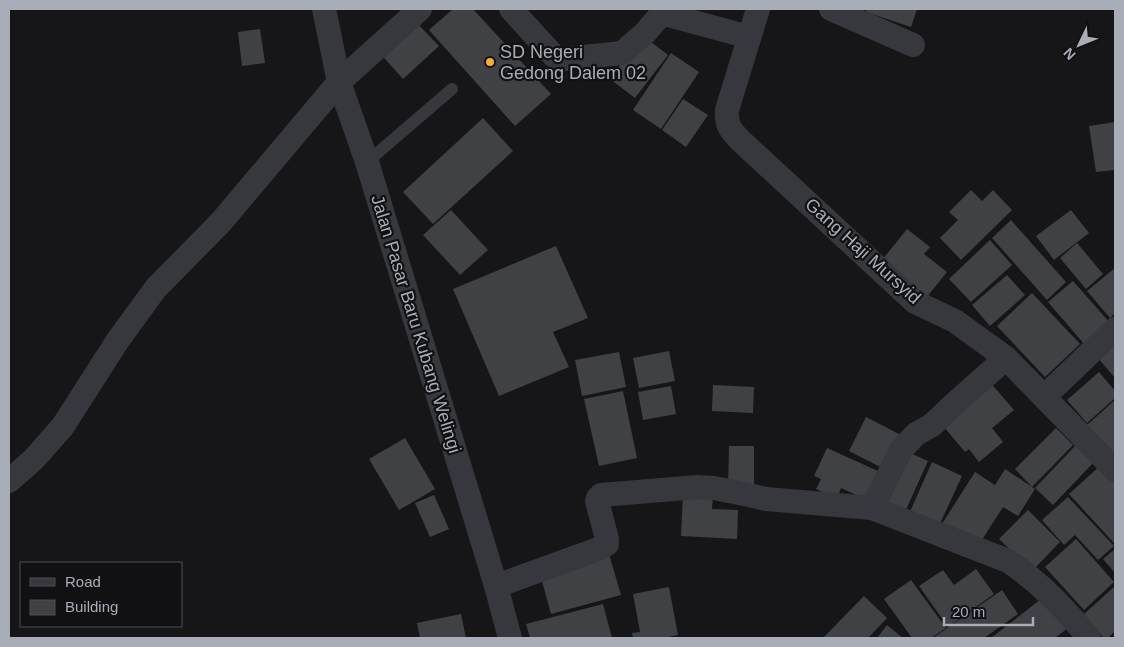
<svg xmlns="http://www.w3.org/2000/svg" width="1124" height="647" font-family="Helvetica,sans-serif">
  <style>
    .building { fill: #404145 }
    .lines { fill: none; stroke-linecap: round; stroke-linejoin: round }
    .lane { stroke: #37383d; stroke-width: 12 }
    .street { stroke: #37383d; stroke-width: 24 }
    .poi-dot { fill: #f2b134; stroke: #111113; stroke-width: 2 }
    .labels { text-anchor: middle; stroke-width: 4.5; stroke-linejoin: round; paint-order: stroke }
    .poi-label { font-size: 18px; fill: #a8adb8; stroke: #111113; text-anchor: start }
    .street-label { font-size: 18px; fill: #a8adb8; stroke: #111113 }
  </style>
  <rect width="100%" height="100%" fill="#161618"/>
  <g class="building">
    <polygon points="453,9 473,9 551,94 515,126 429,30"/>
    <polygon points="867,9 917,9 911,27 866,12"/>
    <polygon points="413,19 439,46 403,79 378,51"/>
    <polygon points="260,29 265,63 242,66 238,32"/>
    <polygon points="642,35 668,55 635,98 610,79"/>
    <polygon points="671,53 699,72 661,129 633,110"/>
    <polygon points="683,99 708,115 686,147 662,130"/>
    <polygon points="483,118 513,151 433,224 403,192"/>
    <polygon points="1115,122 1115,170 1096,172 1089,126"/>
    <polygon points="971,190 982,201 993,190 1012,210 961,260 940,238 958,220 949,212"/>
    <polygon points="451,210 488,250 460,275 423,235"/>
    <polygon points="1071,210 1089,233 1054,260 1036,236"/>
    <polygon points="1011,220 1066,282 1047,300 992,238"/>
    <polygon points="907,229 930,247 924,254 947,272 926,298 879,264"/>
    <polygon points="990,240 1012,265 971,302 949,279"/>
    <polygon points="1077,243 1103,274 1086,289 1060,258"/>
    <polygon points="556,246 588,318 553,332 569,367 499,396 453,289"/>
    <polygon points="1115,268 1115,313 1110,318 1087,291"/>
    <polygon points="1007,275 1025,295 990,326 972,305"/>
    <polygon points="1073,281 1111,324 1085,345 1048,302"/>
    <polygon points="1032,293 1080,344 1045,377 997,326"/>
    <polygon points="1115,343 1115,378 1098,358"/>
    <polygon points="669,351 675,381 639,388 633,358"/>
    <polygon points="619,352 626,387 582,396 575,360"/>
    <polygon points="1099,372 1115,391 1115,398 1087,423 1067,400"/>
    <polygon points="988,380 1014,410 992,428 1003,442 979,462 969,449 965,452 939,421"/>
    <polygon points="713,385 754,387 753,413 712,411"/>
    <polygon points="671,386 676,414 643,420 638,392"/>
    <polygon points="623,391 637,458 599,466 584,399"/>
    <polygon points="1115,400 1115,458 1086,426"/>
    <polygon points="866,417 903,436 886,470 849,451"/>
    <polygon points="1056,428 1073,445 1032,487 1015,469"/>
    <polygon points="405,438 435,489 399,510 369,459"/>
    <polygon points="1077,444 1095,461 1053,505 1035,488"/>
    <polygon points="729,446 754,446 754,491 728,490"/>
    <polygon points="827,448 878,471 865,499 841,488 837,498 816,489 821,479 814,476"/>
    <polygon points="903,450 928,461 905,512 880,501"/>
    <polygon points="932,462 962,476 938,528 909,514"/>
    <polygon points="1101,465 1115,481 1115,542 1114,543 1069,494"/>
    <polygon points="1005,469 1035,489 1018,516 1003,507 978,546 942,524 975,472 995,485"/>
    <polygon points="683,493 713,494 712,509 738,510 737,539 681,536"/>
    <polygon points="434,495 449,529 430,537 415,503"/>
    <polygon points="1068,497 1114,546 1098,560 1075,535 1064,545 1042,520"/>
    <polygon points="1028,510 1060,542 1032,571 999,539"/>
    <polygon points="1076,539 1114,582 1084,610 1045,567"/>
    <polygon points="1115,549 1115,573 1103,559"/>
    <polygon points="609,554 621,595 551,614 540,574"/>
    <polygon points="976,569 994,594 948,627 919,586 943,570 954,585"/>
    <polygon points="911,580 946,628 931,638 912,638 884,599"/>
    <polygon points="1115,586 1115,631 1108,638 1104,638 1083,615"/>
    <polygon points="669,587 678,635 664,638 633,638 632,633 640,632 633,594"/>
    <polygon points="1002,590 1018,614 984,638 933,638"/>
    <polygon points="864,596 887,618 868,638 823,638"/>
    <polygon points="1045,596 1069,627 1055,638 991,638"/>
    <polygon points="603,604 612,638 530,638 526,624"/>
    <polygon points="461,614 466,638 420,638 417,623"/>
    <polygon points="887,625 903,638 877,638"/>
  </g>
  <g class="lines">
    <polyline class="lane" points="367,162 452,89"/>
    <g class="street">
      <polyline points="324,9 339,82 367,162 496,586 510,638"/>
      <polyline points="511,9 553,55 559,58 564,59 622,53 645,33 656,20 662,15 668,15 749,37"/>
      <path d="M 758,9 L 727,110 C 726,125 730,130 741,141 L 915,302 L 955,321 L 1006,358 L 1115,470"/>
      <polyline points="831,9 913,45"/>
      <polyline points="1044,397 1115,329"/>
      <polyline points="9,481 34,459 63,426 118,340 156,288 221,222 339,82 420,9"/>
      <polyline points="872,508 901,450 916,434 932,425 952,406 1006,358"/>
      <path d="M 496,586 L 601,548 L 607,544 L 607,539 L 597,501 L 598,498 L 601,495 L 698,487 L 714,488 L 749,495 L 766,499 L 872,508 L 1008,561 C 1040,582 1065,609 1089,638"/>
    </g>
  </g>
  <circle class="poi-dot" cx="490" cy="62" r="5"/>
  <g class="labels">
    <g class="poi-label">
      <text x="500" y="58">SD Negeri<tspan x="500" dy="21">Gedong Dalem 02</tspan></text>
    </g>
    <g class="street-label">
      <text transform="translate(863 251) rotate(42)" y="6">Gang Haji Mursyid</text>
      <text transform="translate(416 324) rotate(73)" y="6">Jalan Pasar Baru Kubang Welingi</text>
    </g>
  </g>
  <rect width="1124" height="647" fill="none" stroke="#a8adb8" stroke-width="20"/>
  <rect x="20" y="562" width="162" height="65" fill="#111113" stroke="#4d4f55"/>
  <rect x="30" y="578" width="25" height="8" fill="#37383d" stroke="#4d4f55"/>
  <text x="65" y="587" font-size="15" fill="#a8adb8">Road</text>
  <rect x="30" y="600" width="25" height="15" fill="#404145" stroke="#4d4f55"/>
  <text x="65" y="612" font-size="15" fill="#a8adb8">Building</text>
  <g transform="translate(1079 45) rotate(227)" stroke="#111113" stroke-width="4" paint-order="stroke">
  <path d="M0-4L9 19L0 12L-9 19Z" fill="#a8adb8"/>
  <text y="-8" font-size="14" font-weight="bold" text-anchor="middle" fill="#a8adb8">N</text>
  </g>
  <path d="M944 617v8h89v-8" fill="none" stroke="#a8adb8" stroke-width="2.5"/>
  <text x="952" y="617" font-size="15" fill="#a8adb8" stroke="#111113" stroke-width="4" paint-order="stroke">20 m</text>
</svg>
